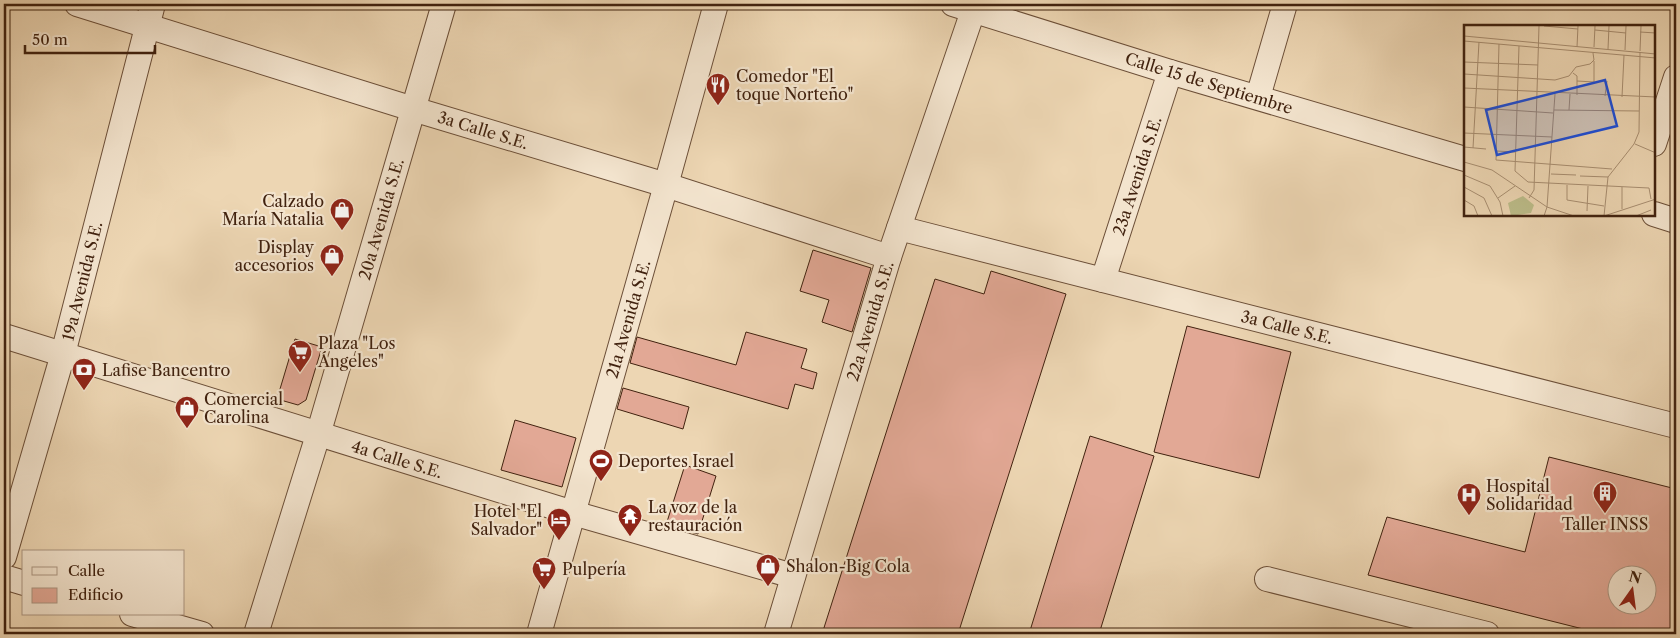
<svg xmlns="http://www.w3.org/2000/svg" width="1680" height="638" font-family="'Libre Caslon Text',serif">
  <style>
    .building { fill: #e2a895; stroke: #41220f; fill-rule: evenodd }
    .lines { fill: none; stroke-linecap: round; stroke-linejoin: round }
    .minor-casing { stroke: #6c4f38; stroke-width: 26 }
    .minor { stroke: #f3e4ce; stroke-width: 24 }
    .labels { text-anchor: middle; stroke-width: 4.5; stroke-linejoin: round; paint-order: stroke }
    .poi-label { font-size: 16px; fill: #41220f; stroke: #f3e4ce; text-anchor: start }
    .street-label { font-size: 16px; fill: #41220f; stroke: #f3e4ce }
    .inset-road { fill: none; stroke: #a88e71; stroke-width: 1 }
    .view { fill: #1d4ed8; fill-opacity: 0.15; stroke: #1d4ed8; stroke-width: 2.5 }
    .inset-edge { fill: none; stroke: #41220f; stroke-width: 2.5 }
  </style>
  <rect width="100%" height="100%" fill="#edd6b3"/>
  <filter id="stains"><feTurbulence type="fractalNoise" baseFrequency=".004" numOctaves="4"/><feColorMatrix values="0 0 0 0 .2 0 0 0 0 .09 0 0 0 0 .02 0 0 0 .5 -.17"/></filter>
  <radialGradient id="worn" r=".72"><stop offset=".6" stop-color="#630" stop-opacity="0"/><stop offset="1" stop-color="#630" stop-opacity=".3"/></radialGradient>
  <g class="building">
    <polygon points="813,250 871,268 852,332 822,322 829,300 800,291"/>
    <polygon points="991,271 1066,294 958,634 822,634 935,279 984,294"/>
    <polygon points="1187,326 1291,352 1259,478 1154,452"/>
    <polygon points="746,332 807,349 801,368 817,373 813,389 795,384 788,409 630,363 637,337 736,365"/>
    <polygon points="295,339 322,347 306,400 298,405 277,399"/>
    <polygon points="623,388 689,407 683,429 617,409"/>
    <polygon points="515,420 576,438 562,487 501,470"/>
    <polygon points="1090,436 1154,456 1099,634 1029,634"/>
    <path d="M 1549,457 L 1676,489 L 1676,632 L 1668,630 L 1667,634 L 1603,634 L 1368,575 L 1387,517 L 1525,552 ZM 1618,576 L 1648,576 L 1648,606 L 1618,606 Z"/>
    <polygon points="685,465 716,476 698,534 666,525"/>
  </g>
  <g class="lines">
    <defs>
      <g id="minor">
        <polyline points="77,4 413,109 666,185 889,257"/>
        <polyline points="953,4 1170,72 1465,159"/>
        <polyline points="1258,97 1285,4"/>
        <polyline points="1654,144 1676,77"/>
        <polyline points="1654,214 1676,221"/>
        <polyline points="899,228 1676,426"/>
        <polyline points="1103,280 1170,72"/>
        <polyline points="4,336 573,513 793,576"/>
        <polyline points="4,557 63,354 153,4"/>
        <polyline points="4,577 24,583"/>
        <polyline points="1267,579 1487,634"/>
        <polyline points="132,614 202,634"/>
        <polyline points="256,634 318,435 444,4"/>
        <polyline points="539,634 666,185 716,4"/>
        <polyline points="776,634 889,257 973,11"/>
      </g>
    </defs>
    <use href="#minor" class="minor-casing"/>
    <use href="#minor" class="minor"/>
  </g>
  <defs>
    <symbol id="restaurant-pin" viewBox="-11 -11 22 30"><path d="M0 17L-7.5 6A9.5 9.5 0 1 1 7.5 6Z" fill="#8f2418" stroke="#f3e4ce"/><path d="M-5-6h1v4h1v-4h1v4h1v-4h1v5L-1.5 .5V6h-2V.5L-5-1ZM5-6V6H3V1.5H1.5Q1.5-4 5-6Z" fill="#fff"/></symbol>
    <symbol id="shop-pin" viewBox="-11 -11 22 30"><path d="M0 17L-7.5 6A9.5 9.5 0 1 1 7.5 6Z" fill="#8f2418" stroke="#f3e4ce"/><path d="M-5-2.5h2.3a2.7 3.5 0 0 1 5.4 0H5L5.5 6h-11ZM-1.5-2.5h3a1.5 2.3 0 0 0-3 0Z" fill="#fff"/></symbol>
    <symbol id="supermarket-pin" viewBox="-11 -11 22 30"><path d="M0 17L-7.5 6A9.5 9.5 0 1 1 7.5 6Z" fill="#8f2418" stroke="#f3e4ce"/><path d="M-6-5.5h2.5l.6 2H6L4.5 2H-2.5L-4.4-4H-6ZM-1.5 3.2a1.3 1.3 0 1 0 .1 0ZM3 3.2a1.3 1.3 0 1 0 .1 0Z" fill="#fff"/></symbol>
    <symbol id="bank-pin" viewBox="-11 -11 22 30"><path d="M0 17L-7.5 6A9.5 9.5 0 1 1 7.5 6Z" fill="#8f2418" stroke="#f3e4ce"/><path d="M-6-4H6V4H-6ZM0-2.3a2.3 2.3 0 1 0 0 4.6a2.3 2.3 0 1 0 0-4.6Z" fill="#fff"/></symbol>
    <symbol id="stadium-pin" viewBox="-11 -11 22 30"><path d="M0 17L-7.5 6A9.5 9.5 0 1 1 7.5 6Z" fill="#8f2418" stroke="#f3e4ce"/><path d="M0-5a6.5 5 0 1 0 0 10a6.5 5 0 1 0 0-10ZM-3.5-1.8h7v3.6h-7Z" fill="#fff"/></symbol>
    <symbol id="building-pin" viewBox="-11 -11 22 30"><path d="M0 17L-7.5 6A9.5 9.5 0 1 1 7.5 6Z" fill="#8f2418" stroke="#f3e4ce"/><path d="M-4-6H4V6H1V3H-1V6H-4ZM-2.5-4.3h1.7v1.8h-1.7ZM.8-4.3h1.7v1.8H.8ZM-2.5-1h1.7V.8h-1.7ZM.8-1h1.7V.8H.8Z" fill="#fff"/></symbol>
    <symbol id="hospital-pin" viewBox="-11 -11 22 30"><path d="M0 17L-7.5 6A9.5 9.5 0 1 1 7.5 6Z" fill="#8f2418" stroke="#f3e4ce"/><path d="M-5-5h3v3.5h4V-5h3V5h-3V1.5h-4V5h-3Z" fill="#fff"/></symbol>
    <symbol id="temple-pin" viewBox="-11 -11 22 30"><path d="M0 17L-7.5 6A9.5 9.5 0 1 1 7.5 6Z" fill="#8f2418" stroke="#f3e4ce"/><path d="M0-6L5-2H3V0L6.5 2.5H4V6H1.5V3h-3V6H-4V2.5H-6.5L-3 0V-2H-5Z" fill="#fff"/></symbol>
    <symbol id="hotel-pin" viewBox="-11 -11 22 30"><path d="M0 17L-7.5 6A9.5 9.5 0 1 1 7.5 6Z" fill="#8f2418" stroke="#f3e4ce"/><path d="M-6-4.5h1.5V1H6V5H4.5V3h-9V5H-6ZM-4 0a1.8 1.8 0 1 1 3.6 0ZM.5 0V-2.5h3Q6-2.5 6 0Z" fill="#fff"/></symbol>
  </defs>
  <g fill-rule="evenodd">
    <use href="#restaurant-pin" x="704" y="71" width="28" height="38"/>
    <use href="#shop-pin" x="328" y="196" width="28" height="38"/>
    <use href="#shop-pin" x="318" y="242" width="28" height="38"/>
    <use href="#supermarket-pin" x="286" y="338" width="28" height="38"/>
    <use href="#bank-pin" x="70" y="356" width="28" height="38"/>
    <use href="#shop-pin" x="173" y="394" width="28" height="38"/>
    <use href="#stadium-pin" x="587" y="447" width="28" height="38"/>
    <use href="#building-pin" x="1591" y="479" width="28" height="38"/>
    <use href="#hospital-pin" x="1455" y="481" width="28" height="38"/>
    <use href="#temple-pin" x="616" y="502" width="28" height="38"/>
    <use href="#hotel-pin" x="545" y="506" width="28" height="38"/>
    <use href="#shop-pin" x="754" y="552" width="28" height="38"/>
    <use href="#supermarket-pin" x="530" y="555" width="28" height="38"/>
  </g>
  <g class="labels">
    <g class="poi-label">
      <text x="736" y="82">Comedor "El<tspan x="736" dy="18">toque Norteño"</tspan></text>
      <text x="324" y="207" text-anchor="end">Calzado<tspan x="324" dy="18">María Natalia</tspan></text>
      <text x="314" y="253" text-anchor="end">Display<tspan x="314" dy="18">accesorios</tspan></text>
      <text x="318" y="349">Plaza "Los<tspan x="318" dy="18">Ángeles"</tspan></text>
      <text x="102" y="376">Lafise Bancentro</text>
      <text x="204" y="405">Comercial<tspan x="204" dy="18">Carolina</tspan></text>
      <text x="618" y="467">Deportes Israel</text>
      <text x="1486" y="492">Hospital<tspan x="1486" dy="18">Solidaridad</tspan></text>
      <text x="648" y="513">La voz de la<tspan x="648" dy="18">restauración</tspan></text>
      <text x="542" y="517" text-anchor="end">Hotel "El<tspan x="542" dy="18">Salvador"</tspan></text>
      <text x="1605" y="530" text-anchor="middle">Taller INSS</text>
      <text x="786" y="572">Shalon-Big Cola</text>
      <text x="562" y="575">Pulpería</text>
    </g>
    <g class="street-label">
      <text transform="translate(1209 83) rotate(17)" y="6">Calle 15 de Septiembre</text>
      <text transform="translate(483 130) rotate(17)" y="6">3a Calle S.E.</text>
      <text transform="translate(1137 176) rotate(-72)" y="6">23a Avenida S.E.</text>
      <text transform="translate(381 219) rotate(-74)" y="6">20a Avenida S.E.</text>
      <text transform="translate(82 281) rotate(-76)" y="6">19a Avenida S.E.</text>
      <text transform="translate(628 319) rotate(-74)" y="6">21a Avenida S.E.</text>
      <text transform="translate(870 321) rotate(-73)" y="6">22a Avenida S.E.</text>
      <text transform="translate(1287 327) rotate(14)" y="6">3a Calle S.E.</text>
      <text transform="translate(397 459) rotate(17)" y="6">4a Calle S.E.</text>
    </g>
  </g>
  <g transform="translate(1464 25)">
    <rect width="191" height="191" fill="#edd6b3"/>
    <path d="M 59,171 L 70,180 L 67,188 L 47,191 L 44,178 Z" fill="#bcbd8a"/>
    <path class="inset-road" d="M 80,1 L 114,4M 131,5 L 162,8M 176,7 L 192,8M 0,11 L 192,29M 0,16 L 192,33M 35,19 L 32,135 L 148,144M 55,21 L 51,146 L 64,157 L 185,163 L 187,174M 113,22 L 114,1M 130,22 L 131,1M 144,24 L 145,1M 161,25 L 162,1M 176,26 L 177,1M 176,27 L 175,107 L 170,119 L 144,152 L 140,191 L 192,174M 0,37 L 74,40M 109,48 L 113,51 L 113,70M 0,49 L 91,55 L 105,51 L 112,42 L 126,39 L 130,35 L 129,28M 113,56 L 130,57 L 130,36M 0,63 L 192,72M 141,71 L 143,56M 158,72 L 160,30M 0,82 L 89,88M 90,85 L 175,86M 105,85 L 106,69M 0,108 L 88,112M 171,119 L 192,128M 0,122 L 22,124M 9,123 L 15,17M 32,126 L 51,127M 0,137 L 28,145 L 83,182 L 91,69M 87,149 L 112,150M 0,150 L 26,161 L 36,177 L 39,191M 116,151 L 144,152M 103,160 L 103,175 L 140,181M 0,162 L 20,173 L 28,191M 158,162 L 158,184M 34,173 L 51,161M 65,173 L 70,165 L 75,1M 0,175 L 10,181 L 14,191M 123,186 L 124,161M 80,191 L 83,182 L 110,191M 172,191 L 187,185"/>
    <path class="view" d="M 141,55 L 153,101 L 33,130 L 22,85 Z"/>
    <rect width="191" height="191" class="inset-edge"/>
  </g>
  <rect width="1680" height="638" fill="none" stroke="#edd6b3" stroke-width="20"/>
  <rect x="5" y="5" width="1670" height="628" fill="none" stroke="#41220f" stroke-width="2.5"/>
  <rect x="10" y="10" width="1660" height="618" fill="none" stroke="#41220f"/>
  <rect x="22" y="550" width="162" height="65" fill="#f3e4ce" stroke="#ac9682"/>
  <rect x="32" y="567" width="25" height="8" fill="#f3e4ce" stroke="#ac9682"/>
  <text x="68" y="576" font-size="15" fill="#41220f">Calle</text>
  <rect x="32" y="588" width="25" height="15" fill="#e2a895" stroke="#ac9682"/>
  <text x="68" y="600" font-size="15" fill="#41220f">Edificio</text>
  <g transform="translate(1632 590) rotate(14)"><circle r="24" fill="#f3e4ce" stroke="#ac9682"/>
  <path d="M0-4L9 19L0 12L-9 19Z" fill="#8f2418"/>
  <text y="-8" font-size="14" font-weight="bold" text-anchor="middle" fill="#41220f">N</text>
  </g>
  <path d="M25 45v8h130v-8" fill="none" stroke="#41220f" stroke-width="2.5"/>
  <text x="32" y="45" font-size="15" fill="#41220f" stroke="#f3e4ce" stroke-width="4" paint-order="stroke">50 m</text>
  <rect width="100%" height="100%" filter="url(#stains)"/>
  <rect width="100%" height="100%" fill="url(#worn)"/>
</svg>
